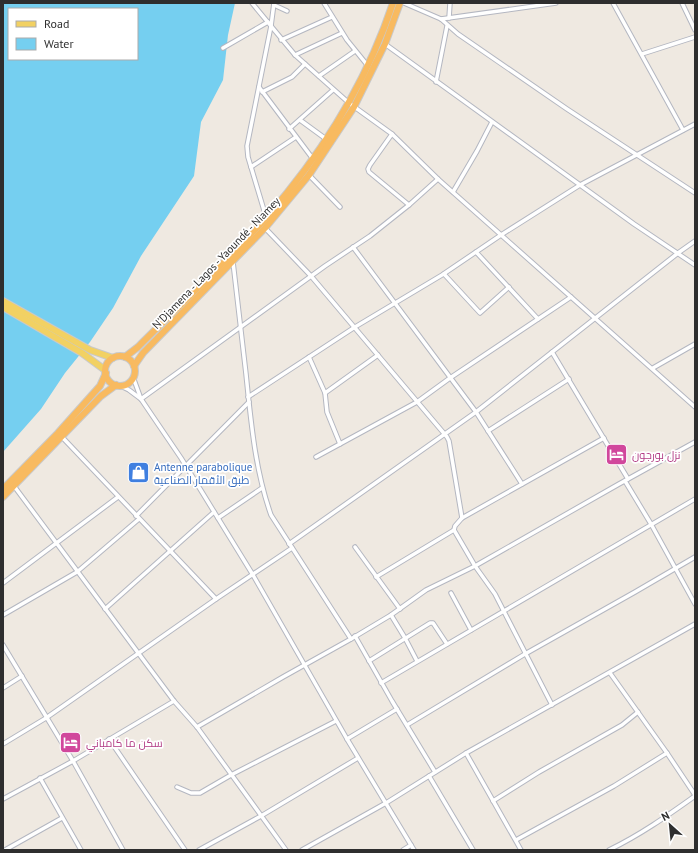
<svg xmlns="http://www.w3.org/2000/svg" width="698" height="853" font-family="'PT Sans',Cairo,sans-serif">
  <style>
    .water { fill: #75cff0; fill-rule: evenodd }
    .lines { fill: none; stroke-linecap: round; stroke-linejoin: round }
    .minor-casing { stroke: #b4b7c1; stroke-width: 5.5 }
    .primary-casing { stroke: #c9c9c9; stroke-width: 8 }
    .trunk-casing { stroke: #c9c9c9; stroke-width: 8 }
    .minor { stroke: #fff; stroke-width: 3.5 }
    .primary { stroke: #f2d163; stroke-width: 6 }
    .trunk { stroke: #f8ba60; stroke-width: 6 }
    .labels { text-anchor: middle; stroke-width: 3.5; stroke-linejoin: round; paint-order: stroke }
    .street-label { font-size: 11px; fill: #2e2e2e; stroke: #fff }
    .hotel-label { font-size: 11px; fill: #b23c85; stroke: #fff; text-anchor: start }
    .shop-label { font-size: 11px; fill: #366cbe; stroke: #fff; text-anchor: start }
  </style>
  <rect width="100%" height="100%" fill="#efe9e1"/>
  <path class="water" d="M 3,3 L 235,3 L 228,35 L 223,80 L 201,122 L 194,176 L 141,256 L 113,308 L 90,342 L 65,373 L 41,409 L 3,452 ZM 9,9 L 137,9 L 137,59 L 9,59 Z"/>
  <g class="lines">
    <defs>
      <g id="minor">
        <polyline points="252,3 295,55 349,103 392,134 438,179 695,407"/>
        <polyline points="324,3 347,40 368,66"/>
        <polyline points="404,3 441,19 458,34 567,109 695,193"/>
        <polyline points="613,3 683,130"/>
        <polyline points="682,3 695,30"/>
        <polyline points="274,5 287,11"/>
        <polyline points="449,18 450,3"/>
        <polyline points="441,19 556,3"/>
        <polyline points="281,40 332,17"/>
        <polyline points="385,44 634,224 695,265"/>
        <polyline points="223,48 268,22"/>
        <polyline points="642,54 695,37"/>
        <polyline points="295,55 342,33"/>
        <polyline points="319,76 355,51"/>
        <polyline points="436,82 447,26"/>
        <polyline points="259,87 313,159"/>
        <polyline points="262,92 292,77 305,64"/>
        <polyline points="300,120 326,139"/>
        <polyline points="289,129 333,90"/>
        <polyline points="392,134 370,165 368,169 369,172 409,205"/>
        <polyline points="251,167 296,137"/>
        <polyline points="309,175 340,207"/>
        <polyline points="453,192 477,151 492,122"/>
        <polyline points="266,217 248,157 247,146 271,26 274,3"/>
        <polyline points="265,228 311,276 447,437 449,441 462,518"/>
        <polyline points="353,247 476,412 522,484"/>
        <polyline points="476,252 538,319"/>
        <path d="M 233,262 C 237,299 242,337 246,374 C 251,422 255,470 271,515 L 351,639"/>
        <polyline points="444,274 480,313 509,287"/>
        <polyline points="552,352 628,479"/>
        <polyline points="309,357 325,393 327,412 340,444"/>
        <polyline points="653,368 695,344"/>
        <polyline points="133,377 141,399"/>
        <polyline points="121,386 129,390 141,399 181,458 253,575 347,739 414,850"/>
        <polyline points="325,393 378,355"/>
        <polyline points="248,397 355,327 442,275 501,235 580,185 695,124"/>
        <polyline points="141,399 325,266 370,236 409,205 438,179"/>
        <polyline points="488,431 569,379"/>
        <polyline points="62,437 216,599 292,548"/>
        <polyline points="316,457 417,402 450,378 571,297"/>
        <polyline points="625,481 651,524 695,604"/>
        <polyline points="14,486 174,701 197,727 286,850"/>
        <polyline points="136,516 249,402"/>
        <polyline points="218,518 262,488"/>
        <polyline points="454,530 475,566 495,594 552,705"/>
        <polyline points="289,544 476,412 678,253 695,241"/>
        <polyline points="355,547 400,609"/>
        <polyline points="376,577 454,530 455,526 462,518 604,438"/>
        <polyline points="3,583 118,497"/>
        <polyline points="451,593 471,630"/>
        <polyline points="105,609 214,512"/>
        <polyline points="3,615 77,572 139,519"/>
        <polyline points="391,615 405,638 417,661"/>
        <polyline points="355,636 392,701 435,772"/>
        <polyline points="3,645 73,761 123,850"/>
        <polyline points="369,661 430,623 433,623 447,644"/>
        <polyline points="610,673 667,753 695,795"/>
        <polyline points="381,683 695,499"/>
        <polyline points="3,688 22,676"/>
        <polyline points="407,725 525,654 635,592 695,557"/>
        <polyline points="197,727 283,677 351,639 391,615 426,590 475,566 619,484 695,442"/>
        <polyline points="109,739 185,850"/>
        <polyline points="347,739 397,709"/>
        <polyline points="3,744 46,718 216,599"/>
        <polyline points="466,753 521,850"/>
        <polyline points="429,776 473,850"/>
        <polyline points="40,778 81,850"/>
        <polyline points="177,787 191,793 200,793 231,775 336,721"/>
        <polyline points="3,799 73,761 174,701"/>
        <polyline points="493,801 539,772 622,725 638,712"/>
        <polyline points="516,840 614,786 667,753"/>
        <polyline points="5,850 62,818"/>
        <polyline points="199,850 261,816 358,758"/>
        <polyline points="302,850 386,803 466,753 695,624"/>
        <polyline points="403,850 411,845"/>
        <path d="M 609,850 C 640,835 667,816 695,796"/>
      </g>
      <g id="primary">
        <polyline points="3,301 90,350 113,358"/>
        <polyline points="3,307 82,353 105,370"/>
      </g>
      <g id="trunk">
        <circle cx="120" cy="371" r="15"/>
        <path d="M 125,357 L 138,347 C 188,297 242,248 287,193 C 333,136 370,72 393,3"/>
        <polyline points="134,366 143,353 265,228 309,175 354,107 385,44 400,3"/>
        <polyline points="3,489 58,433 100,386 106,373"/>
        <polyline points="3,497 101,396 116,385"/>
      </g>
    </defs>
    <use href="#minor" class="minor-casing"/>
    <use href="#primary" class="primary-casing"/>
    <use href="#trunk" class="trunk-casing"/>
    <use href="#minor" class="minor"/>
    <use href="#primary" class="primary"/>
    <use href="#trunk" class="trunk"/>
  </g>
  <defs>
    <symbol id="hotel-square" viewBox="-11 -11 22 22"><rect x="-9" y="-9" width="18" height="18" rx="4" fill="#d1479c" stroke="#fff"/><path d="M-6-4.5h1.5V1H6V5H4.5V3h-9V5H-6ZM-4 0a1.8 1.8 0 1 1 3.6 0ZM.5 0V-2.5h3Q6-2.5 6 0Z" fill="#fff"/></symbol>
    <symbol id="shop-square" viewBox="-11 -11 22 22"><rect x="-9" y="-9" width="18" height="18" rx="4" fill="#3f7fe0" stroke="#fff"/><path d="M-5-2.5h2.3a2.7 3.5 0 0 1 5.4 0H5L5.5 6h-11ZM-1.5-2.5h3a1.5 2.3 0 0 0-3 0Z" fill="#fff"/></symbol>
  </defs>
  <g fill-rule="evenodd">
    <use href="#hotel-square" x="604" y="442" width="25" height="25"/>
    <use href="#shop-square" x="126" y="460" width="25" height="25"/>
    <use href="#hotel-square" x="58" y="730" width="25" height="25"/>
  </g>
  <g class="labels">
    <g class="street-label">
      <text transform="translate(216 263) rotate(-46)" y="4">N'Djamena - Lagos - Yaoundé - Niamey</text>
    </g>
    <g class="hotel-label">
      <text x="632" y="459">نزل بورجون</text>
      <text x="86" y="747">سكن ما كامباني</text>
    </g>
    <g class="shop-label">
      <text x="154" y="471">Antenne parabolique<tspan x="154" dy="13">طبق الأقمار الصناعية</tspan></text>
    </g>
  </g>
  <rect width="698" height="853" fill="none" stroke="#2e2e2e" stroke-width="8"/>
  <rect x="8" y="8" width="130" height="52" fill="#ffffff" stroke="#ababab"/>
  <rect x="16" y="21" width="20" height="6" fill="#f2d163" stroke="#ababab"/>
  <text x="44" y="28" font-size="12" fill="#2e2e2e">Road</text>
  <rect x="16" y="38" width="20" height="12" fill="#75cff0" stroke="#ababab"/>
  <text x="44" y="48" font-size="12" fill="#2e2e2e">Water</text>
  <g transform="translate(670 825) rotate(333)" stroke="#ffffff" stroke-width="3" paint-order="stroke">
  <path d="M0-3L7 15L0 10L-7 15Z" fill="#2e2e2e"/>
  <text y="-6" font-size="11" font-weight="bold" text-anchor="middle" fill="#2e2e2e">N</text>
  </g>
</svg>
